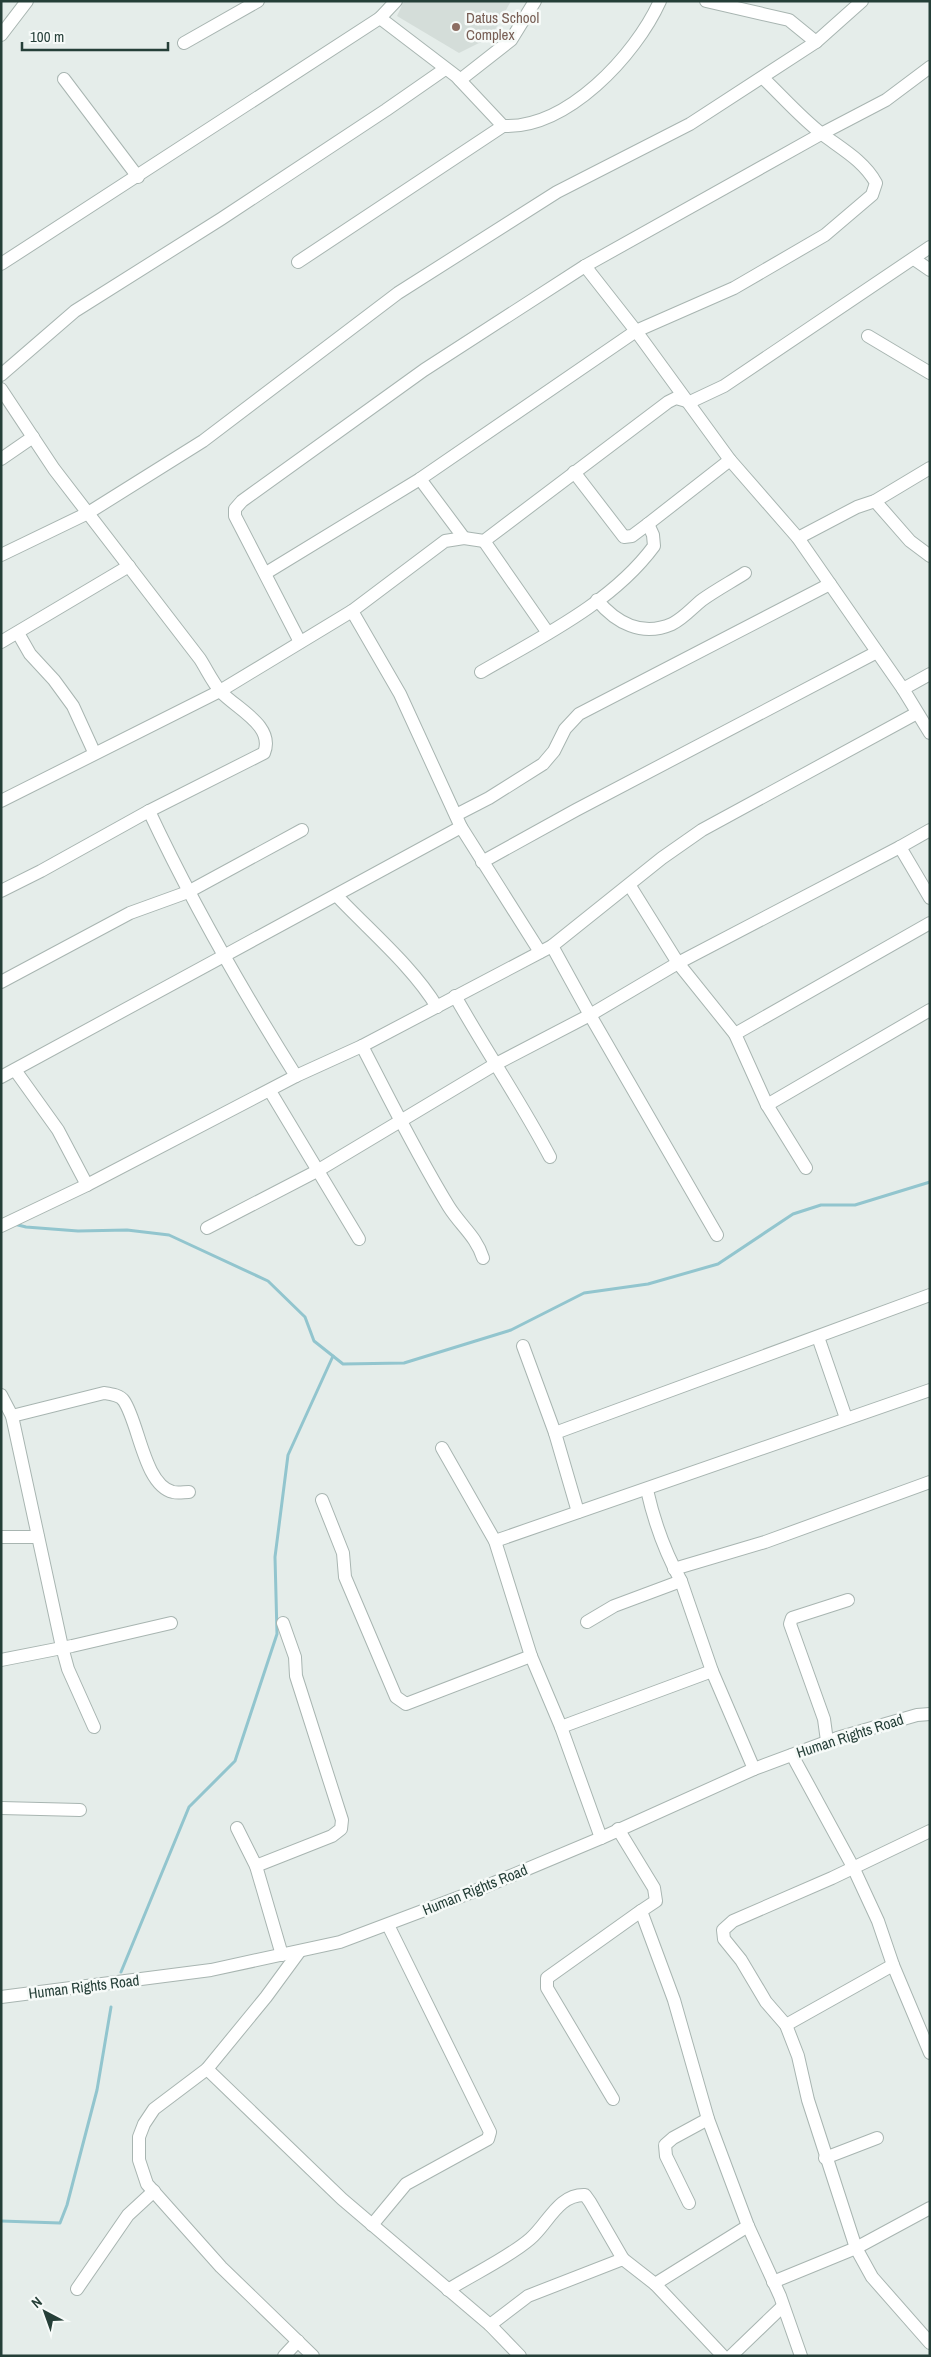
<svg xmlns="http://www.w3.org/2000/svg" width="931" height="2357" font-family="'Archivo Narrow',sans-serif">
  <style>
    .built { fill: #d4ddd9 }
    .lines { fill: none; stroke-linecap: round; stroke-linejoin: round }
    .stream { stroke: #92c5ce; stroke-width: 3 }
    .minor-casing { stroke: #a8b5b1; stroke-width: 14 }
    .minor { stroke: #fff; stroke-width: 12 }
    .education-dot { fill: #8d6e63; stroke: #f6faf8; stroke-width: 2 }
    .labels { text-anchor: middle; stroke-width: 5; stroke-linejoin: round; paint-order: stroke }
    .education-label { font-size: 15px; fill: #785e54; stroke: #f6faf8; text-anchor: start }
    .street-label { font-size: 15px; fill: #253f38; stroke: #f6faf8 }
  </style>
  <rect width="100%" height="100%" fill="#e5edea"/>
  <polygon class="built" points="404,1 511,1 491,37 459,53 397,16"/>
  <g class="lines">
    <g class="stream">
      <polyline points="14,1224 26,1227 78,1231 127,1230 169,1235 268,1281 305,1317 314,1341 343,1364 404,1363 511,1330 584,1293 648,1284 718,1264 793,1214 821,1205 855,1205 930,1182"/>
      <polyline points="121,1972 189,1807 235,1761 277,1634 275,1557 288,1455 333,1356"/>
      <polyline points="1,2221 60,2223 67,2205 97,2090 111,2007"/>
    </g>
    <defs>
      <g id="minor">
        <polyline points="706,1 789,20 816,42"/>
        <polyline points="1,35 27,1"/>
        <polyline points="184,43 258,1"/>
        <polyline points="64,79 138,177"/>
        <polyline points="460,80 511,40 535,1"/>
        <path d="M 503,126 C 567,129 635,56 660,1"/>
        <polyline points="914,259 930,270"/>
        <polyline points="298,262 503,126 456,76 380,18"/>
        <polyline points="1,264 380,18 396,1"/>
        <polyline points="585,266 636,331 730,460 798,538 903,689 930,733"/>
        <polyline points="868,336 930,373"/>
        <polyline points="1,375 75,311 221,219 386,110 445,69"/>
        <path d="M 1,389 L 54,469 L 200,659 C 207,670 213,683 221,692 C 237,709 275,726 264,753 L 149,811 L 41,871 L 1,891"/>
        <polyline points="1,459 33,437"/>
        <polyline points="574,472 624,537 632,536 648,524 730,460"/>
        <polyline points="420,479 464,538"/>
        <polyline points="875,501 910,541 930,556"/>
        <polyline points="798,538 857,507 875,501 930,468"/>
        <polyline points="484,541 548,633"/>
        <polyline points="1,555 88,513 203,441 398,293 557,192 690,124 816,42 862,1"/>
        <path d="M 266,573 L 420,479 L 636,331 L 734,288 L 825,235 L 872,195 L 876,183 C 864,161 842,149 822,134 C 801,118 782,96 763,78"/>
        <path d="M 597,600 C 616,623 642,637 672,624 C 684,618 692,608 702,600 C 716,590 731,582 745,573"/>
        <polyline points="352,611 400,694 461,827 540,952"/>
        <polyline points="18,633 30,654 54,680 73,706 94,752"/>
        <polyline points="1,642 129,566"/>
        <polyline points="300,642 235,516 235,509 242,501 424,370 585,266 821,134 886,100 930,67"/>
        <path d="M 481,672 C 541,637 612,603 654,546 L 653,535 L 648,524"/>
        <polyline points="903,689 930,674"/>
        <polyline points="1,801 220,691 352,611 445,541 464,538 484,541 668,402 676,398 690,402 724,386 930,247"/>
        <path d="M 149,811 C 192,903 242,990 296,1076"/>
        <polyline points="456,815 489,798 543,764 554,751 565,729 579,714 830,584"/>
        <polyline points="900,847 930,898"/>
        <polyline points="482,862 576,810 877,652"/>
        <polyline points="630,886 678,963 735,1034 767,1105 806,1168"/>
        <path d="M 337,896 C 369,930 413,967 437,1007"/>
        <polyline points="552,946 590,1015 717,1235"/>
        <polyline points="1,982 130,913 188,892 302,830"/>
        <path d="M 455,996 C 486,1051 521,1102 550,1157"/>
        <polyline points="735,1034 930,923"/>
        <path d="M 362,1046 C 390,1100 417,1155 449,1207 C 461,1226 476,1236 483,1258"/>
        <polyline points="15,1070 58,1130 87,1185"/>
        <polyline points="1,1077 461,827"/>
        <polyline points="270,1091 359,1239"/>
        <polyline points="767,1105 930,1010"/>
        <polyline points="1,1226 87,1185 296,1076 362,1046 552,946 662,858 702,830 917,713"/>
        <polyline points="207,1228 317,1171 494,1065 590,1015 678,963 900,847 930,830"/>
        <polyline points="818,1337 846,1418"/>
        <polyline points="523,1346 555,1433 578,1512"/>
        <polyline points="1,1395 12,1416 62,1647 68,1669 94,1727"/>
        <path d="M 12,1416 L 104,1393 C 111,1394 120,1395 124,1401 C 139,1423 144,1485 173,1492 C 178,1493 184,1492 189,1492"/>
        <polyline points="555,1433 930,1295"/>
        <polyline points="442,1448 495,1541 531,1656 561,1727 601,1838"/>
        <path d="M 647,1490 C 654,1521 666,1554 681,1581 L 712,1671 L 754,1769"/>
        <polyline points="322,1500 343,1553 345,1577 396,1697 406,1704 531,1656"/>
        <polyline points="1,1537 38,1537"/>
        <polyline points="495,1541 930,1390"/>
        <polyline points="674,1569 765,1542 930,1482"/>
        <polyline points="587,1622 614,1606 681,1581"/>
        <polyline points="1,1660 72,1646 171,1623"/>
        <polyline points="561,1727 712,1671"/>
        <polyline points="827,1741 824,1719 790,1624 792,1618 848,1600"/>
        <polyline points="792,1755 853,1867 878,1921 893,1965 930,2053"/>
        <polyline points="1,1808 80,1810"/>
        <polyline points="237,1828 256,1866 282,1955"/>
        <polyline points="618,1829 654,1888 656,1901 641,1911 674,2000 708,2119 748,2226 780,2296 801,2356"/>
        <polyline points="930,1831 832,1878 733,1921 723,1930 724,1939 741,1960 766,2002 786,2025 798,2056 808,2100 856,2248 872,2277 930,2343"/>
        <polyline points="256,1866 332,1836 341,1829 342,1820 296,1676 295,1657 283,1623"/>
        <polyline points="299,1952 266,1997 207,2069 154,2109 144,2124 139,2137 139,2160 147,2184 221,2267 313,2356"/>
        <polyline points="1,1997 211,1970 340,1942 470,1893 601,1838 754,1769 837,1738 917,1715 930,1714"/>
        <polyline points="786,2025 893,1965"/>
        <polyline points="207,2069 342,2199 490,2325 520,2356"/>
        <polyline points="613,2099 547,1988 547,1978 641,1911"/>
        <polyline points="825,2158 877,2138"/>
        <polyline points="689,2203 666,2156 665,2145 673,2138 708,2119"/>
        <polyline points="372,2225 406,2184 488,2139 490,2132 388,1925"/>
        <polyline points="773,2282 856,2248 930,2208"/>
        <polyline points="655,2284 748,2226"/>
        <polyline points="77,2289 128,2215 154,2191"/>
        <path d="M 448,2290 C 473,2274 508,2258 530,2239 C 548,2224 558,2194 585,2195 L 590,2202 L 623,2259"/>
        <polyline points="490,2325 528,2296 623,2259 655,2284 723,2356"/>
        <polyline points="284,2356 298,2341"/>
        <polyline points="731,2356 783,2306"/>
      </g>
    </defs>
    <use href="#minor" class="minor-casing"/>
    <use href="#minor" class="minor"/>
  </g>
  <circle class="education-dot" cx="456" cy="27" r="5"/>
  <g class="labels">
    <g class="education-label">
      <text x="466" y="23">Datus School<tspan x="466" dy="17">Complex</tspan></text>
    </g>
    <g class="street-label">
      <text transform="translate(850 1736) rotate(-18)" y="5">Human Rights Road</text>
      <text transform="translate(475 1890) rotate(-22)" y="5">Human Rights Road</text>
      <text transform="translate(84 1987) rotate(-7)" y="5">Human Rights Road</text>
    </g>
  </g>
  <rect width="931" height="2357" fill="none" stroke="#253f38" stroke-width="5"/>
  <g transform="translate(45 2312) rotate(319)" stroke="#f6faf8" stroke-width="4" paint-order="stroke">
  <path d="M0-4L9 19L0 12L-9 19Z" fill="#253f38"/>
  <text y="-8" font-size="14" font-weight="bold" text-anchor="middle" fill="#253f38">N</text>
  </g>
  <path d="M22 42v8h146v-8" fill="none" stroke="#253f38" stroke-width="2.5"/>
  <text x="30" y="42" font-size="15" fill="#253f38" stroke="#f6faf8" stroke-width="4" paint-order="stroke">100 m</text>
</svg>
